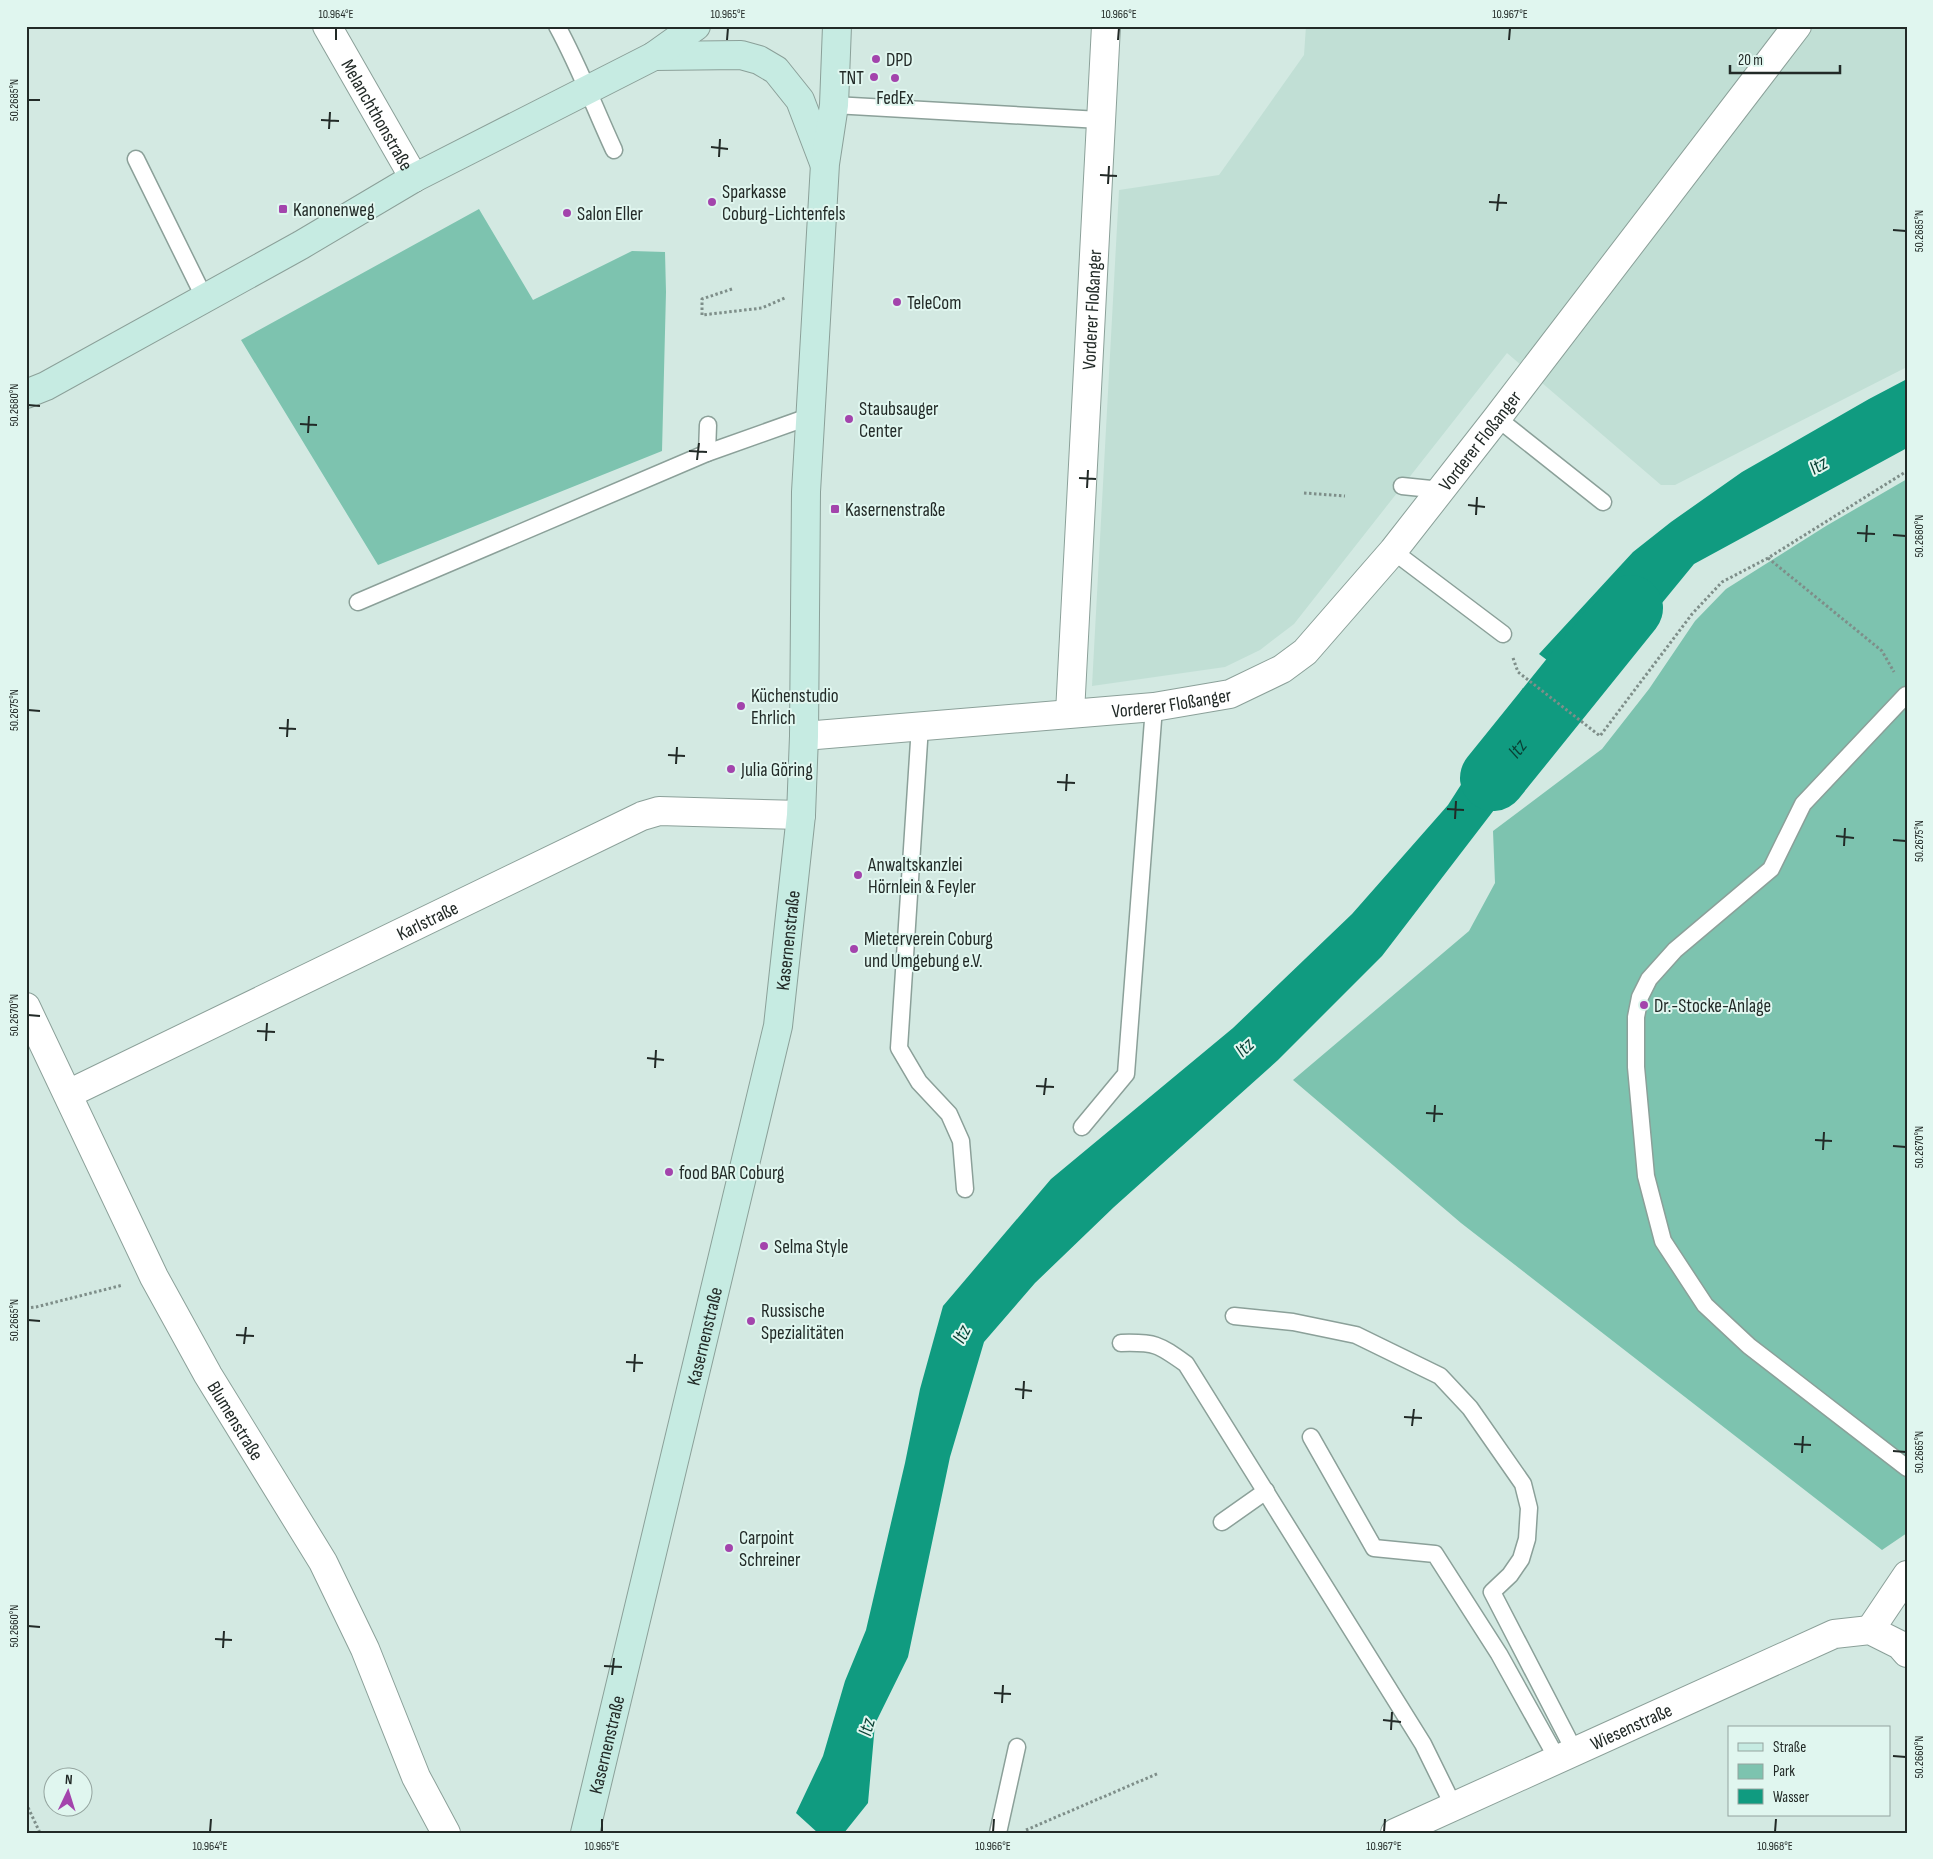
<svg xmlns="http://www.w3.org/2000/svg" width="1933" height="1859" font-family="'Sofia Sans Condensed',sans-serif">
  <style>
    .built { fill: #c1dfd5 }
    .green { fill: #7dc3af }
    .water { fill: #109b80 }
    .lines { fill: none; stroke-linecap: round; stroke-linejoin: round }
    .river { stroke: #109b80; stroke-width: 66 }
    .lane-casing { stroke: #8ba099; stroke-width: 19 }
    .street-casing { stroke: #8ba099; stroke-width: 30 }
    .secondary-casing { stroke: #8ba099; stroke-width: 30 }
    .path { stroke: #7e8e89; stroke-width: 3; stroke-dasharray: 2.5 2.5; stroke-linecap: butt }
    .lane { stroke: #fff; stroke-width: 16 }
    .street { stroke: #fff; stroke-width: 28 }
    .secondary { stroke: #c6ebe2; stroke-width: 28 }
    .ticks { fill: none; stroke: #222a27; stroke-width: 2 }
    .poi-dot { fill: #a344ac; stroke: #e0f6ef; stroke-width: 2 }
    .labels { text-anchor: middle; stroke-width: 4; stroke-linejoin: round; paint-order: stroke }
    .poi-label { font-size: 19px; fill: #222a27; stroke: #e0f6ef; text-anchor: start }
    .street-label { font-size: 19px; fill: #222a27; stroke: #e0f6ef }
    .water-label { font-size: 20px; font-style: italic; fill: #093f33; stroke: #e0f6ef }
    .neatline { fill: none; stroke: #222a27; stroke-width: 2 }
    .ticks-label { font-size: 12px; text-anchor: middle; fill: #222a27 }
  </style>
  <rect width="100%" height="100%" fill="#d3e9e2"/>
  <polygon class="built" points="1306,26 1907,26 1907,367 1675,485 1661,485 1507,353 1294,624 1260,650 1225,667 1092,686 1119,190 1219,175 1304,55"/>
  <g class="green">
    <polygon points="479,209 533,300 632,251 665,252 666,292 662,451 378,565 241,340"/>
    <polygon points="1907,479 1907,1533 1882,1550 1461,1223 1293,1080 1469,931 1495,883 1493,831 1602,749 1649,689 1695,621 1726,589 1826,526"/>
  </g>
  <g class="water">
    <polygon points="1907,379 1907,448 1694,564 1589,692 1539,654 1633,552 1671,522 1742,472 1869,399"/>
    <polygon points="1523,688 1566,716 1382,956 1278,1060 1114,1207 1035,1283 984,1342 950,1457 908,1657 875,1724 868,1803 844,1833 818,1833 796,1813 823,1756 845,1681 866,1630 905,1463 920,1389 943,1306 1051,1179 1233,1028 1352,914 1448,805"/>
  </g>
  <g class="lines">
    <path class="river" id="s1" d="M 1493,778 L 1630,608"/>
    <defs>
      <g id="lane">
        <path d="M 557,26 C 579,66 595,109 614,150"/>
        <polyline points="834,105 1100,120"/>
        <polyline points="136,159 205,299"/>
        <polyline points="1497,418 1603,502"/>
        <polyline points="707,453 708,425"/>
        <polyline points="1402,486 1441,490"/>
        <polyline points="1393,551 1503,634"/>
        <polyline points="358,602 707,453 811,416"/>
        <polyline points="1906,695 1803,804 1771,869 1675,950 1649,979 1640,997 1636,1017 1636,1067 1646,1176 1663,1241 1705,1305 1749,1346 1907,1468"/>
        <polyline points="920,726 899,1048 919,1082 949,1114 961,1141 965,1189"/>
        <polyline points="1082,1127 1126,1074 1154,707"/>
        <polyline points="1234,1316 1293,1322 1356,1335 1440,1376 1470,1408 1523,1484 1529,1508 1527,1539 1521,1559 1510,1575 1492,1592 1575,1752"/>
        <path d="M 1121,1343 C 1155,1342 1158,1344 1186,1364 L 1423,1744 L 1454,1807"/>
        <polyline points="1311,1437 1374,1548 1435,1554 1499,1654 1558,1760"/>
        <polyline points="1222,1522 1266,1491"/>
        <polyline points="998,1833 1017,1747"/>
      </g>
      <g id="street">
        <path id="s2" d="M 327,26 L 414,178"/>
        <path id="s3" d="M 1070,713 L 1106,26"/>
        <path id="s4" d="M 804,736 L 1154,707 L 1230,694 L 1282,669 L 1305,652 L 1393,551 L 1497,418 L 1797,26"/>
        <path id="s5" d="M 26,1007 L 154,1277 L 208,1375 L 323,1562 L 365,1649 L 416,1777 L 446,1833"/>
        <path id="s6" d="M 68,1094 L 642,816 L 659,811 L 801,815"/>
        <polyline points="1870,1630 1907,1575"/>
        <path id="s7" d="M 1395,1833 L 1834,1634 L 1870,1630 L 1900,1645 L 1907,1653"/>
      </g>
      <g id="secondary">
        <polyline points="654,56 741,55 759,60 776,70 800,100 824,163"/>
        <polyline points="26,394 46,386 301,245 414,178 654,56 696,26"/>
        <path id="s8" d="M 585,1833 L 778,1026 L 801,815 L 804,736 L 806,492 L 825,164 L 834,105 L 837,26"/>
      </g>
    </defs>
    <use href="#lane" class="lane-casing"/>
    <use href="#street" class="street-casing"/>
    <use href="#secondary" class="secondary-casing"/>
    <g class="path">
      <polyline points="732,289 702,299 702,315 762,308 785,298"/>
      <polyline points="1304,493 1345,496"/>
      <polyline points="1768,558 1882,651 1894,672"/>
      <polyline points="1513,658 1518,672 1600,736 1692,614 1722,582 1768,558 1907,471"/>
      <polyline points="26,1308 36,1307 123,1285"/>
      <polyline points="26,1803 40,1833"/>
      <polyline points="1026,1830 1159,1773"/>
    </g>
    <use href="#lane" class="lane"/>
    <use href="#street" class="street"/>
    <use href="#secondary" class="secondary"/>
  </g>
  <path class="ticks" d="M 336,40 L 336,28M 727,40 L 728,28M 1118,40 L 1119,28M 1509,40 L 1510,28M 28,100 L 40,100M 321,120 L 339,121M 329,129 L 330,112M 711,147 L 728,149M 719,157 L 720,139M 1100,175 L 1117,176M 1108,184 L 1109,166M 1489,202 L 1507,203M 1497,211 L 1499,194M 1893,230 L 1906,231M 28,405 L 40,406M 300,424 L 317,425M 308,433 L 309,416M 689,451 L 707,452M 697,460 L 699,443M 1079,478 L 1096,479M 1087,488 L 1088,470M 1468,505 L 1485,507M 1476,515 L 1477,497M 1857,533 L 1875,534M 1893,535 L 1906,536M 1866,542 L 1867,525M 28,710 L 40,711M 279,728 L 296,729M 287,737 L 288,719M 668,755 L 685,756M 676,764 L 677,747M 1057,782 L 1075,783M 1066,791 L 1067,774M 1447,809 L 1464,810M 1455,819 L 1456,801M 1836,836 L 1854,838M 1893,840 L 1906,841M 1844,846 L 1845,828M 28,1015 L 40,1016M 257,1031 L 275,1032M 266,1041 L 267,1023M 647,1058 L 664,1060M 655,1068 L 656,1050M 1036,1086 L 1054,1087M 1044,1095 L 1046,1078M 1426,1113 L 1443,1114M 1434,1122 L 1435,1105M 1815,1140 L 1832,1141M 1893,1146 L 1906,1147M 1823,1150 L 1824,1132M 28,1320 L 40,1321M 236,1335 L 254,1336M 244,1344 L 246,1327M 626,1362 L 643,1363M 634,1372 L 635,1354M 1015,1389 L 1032,1391M 1023,1399 L 1024,1381M 1404,1417 L 1422,1418M 1412,1426 L 1414,1409M 1794,1444 L 1811,1445M 1893,1451 L 1906,1452M 1802,1453 L 1803,1436M 28,1626 L 40,1627M 215,1639 L 232,1640M 223,1648 L 224,1631M 604,1666 L 622,1667M 612,1675 L 614,1658M 994,1693 L 1011,1694M 1002,1703 L 1003,1685M 1383,1720 L 1401,1722M 1391,1730 L 1392,1712M 1893,1756 L 1906,1757M 210,1832 L 211,1819M 602,1832 L 602,1819M 993,1832 L 994,1819M 1384,1832 L 1385,1819M 1775,1832 L 1776,1819"/>
  <g class="poi-dot">
    <circle cx="876" cy="59" r="5"/>
    <circle cx="874" cy="77" r="5"/>
    <circle cx="895" cy="78" r="5"/>
    <circle cx="712" cy="202" r="5"/>
    <rect x="278" y="204" width="10" height="10" rx="2.5"/>
    <circle cx="567" cy="213" r="5"/>
    <circle cx="897" cy="302" r="5"/>
    <circle cx="849" cy="419" r="5"/>
    <rect x="830" y="504" width="10" height="10" rx="2.5"/>
    <circle cx="741" cy="706" r="5"/>
    <circle cx="731" cy="769" r="5"/>
    <circle cx="858" cy="875" r="5"/>
    <circle cx="854" cy="949" r="5"/>
    <circle cx="1644" cy="1005" r="5"/>
    <circle cx="669" cy="1172" r="5"/>
    <circle cx="764" cy="1246" r="5"/>
    <circle cx="751" cy="1321" r="5"/>
    <circle cx="729" cy="1548" r="5"/>
  </g>
  <g class="labels">
    <g class="poi-label">
      <text x="886" y="66">DPD</text>
      <text x="864" y="84" text-anchor="end">TNT</text>
      <text x="895" y="104" text-anchor="middle">FedEx</text>
      <text x="722" y="198">Sparkasse<tspan x="722" dy="22">Coburg-Lichtenfels</tspan></text>
      <text x="293" y="216">Kanonenweg</text>
      <text x="577" y="220">Salon Eller</text>
      <text x="907" y="309">TeleCom</text>
      <text x="859" y="415">Staubsauger<tspan x="859" dy="22">Center</tspan></text>
      <text x="845" y="516">Kasernenstraße</text>
      <text x="751" y="702">Küchenstudio<tspan x="751" dy="22">Ehrlich</tspan></text>
      <text x="741" y="776">Julia Göring</text>
      <text x="868" y="871">Anwaltskanzlei<tspan x="868" dy="22">Hörnlein &amp; Feyler</tspan></text>
      <text x="864" y="945">Mieterverein Coburg<tspan x="864" dy="22">und Umgebung e.V.</tspan></text>
      <text x="1654" y="1012">Dr.-Stocke-Anlage</text>
      <text x="679" y="1179">food BAR Coburg</text>
      <text x="774" y="1253">Selma Style</text>
      <text x="761" y="1317">Russische<tspan x="761" dy="22">Spezialitäten</tspan></text>
      <text x="739" y="1544">Carpoint<tspan x="739" dy="22">Schreiner</tspan></text>
    </g>
    <g class="street-label">
      <text dy="7" stroke="none"><textPath href="#s2" startOffset="102">Melanchthonstraße</textPath></text>
      <text dy="7" stroke="none"><textPath href="#s3" startOffset="404">Vorderer Floßanger</textPath></text>
      <text dy="7" stroke="none"><textPath href="#s4" startOffset="789">Vorderer Floßanger</textPath></text>
      <text dy="7" stroke="none"><textPath href="#s4" startOffset="369">Vorderer Floßanger</textPath></text>
      <text dy="7" stroke="none"><textPath href="#s6" startOffset="399">Karlstraße</textPath></text>
      <text dy="7" stroke="none"><textPath href="#s8" startOffset="916">Kasernenstraße</textPath></text>
      <text dy="7" stroke="none"><textPath href="#s8" startOffset="511">Kasernenstraße</textPath></text>
      <text dy="7" stroke="none"><textPath href="#s5" startOffset="464">Blumenstraße</textPath></text>
      <text dy="7" stroke="none"><textPath href="#s7" startOffset="259">Wiesenstraße</textPath></text>
      <text dy="7" stroke="none"><textPath href="#s8" startOffset="91">Kasernenstraße</textPath></text>
    </g>
    <g class="water-label">
      <text transform="translate(1818 465) rotate(-30)" y="7">Itz</text>
      <text dy="7" stroke="none"><textPath href="#s1" startOffset="38">Itz</textPath></text>
      <text transform="translate(1244 1047) rotate(-43)" y="7">Itz</text>
      <text transform="translate(961 1334) rotate(-63)" y="7">Itz</text>
      <text transform="translate(866 1727) rotate(-75)" y="7">Itz</text>
    </g>
  </g>
  <rect width="1933" height="1859" fill="none" stroke="#e0f6ef" stroke-width="55"/>
  <rect x="1728" y="1726" width="162" height="90" fill="#e0f6ef" stroke="#94a49f"/>
  <rect x="1738" y="1743" width="25" height="8" fill="#c6ebe2" stroke="#94a49f"/>
  <text x="1773" y="1752" font-size="15" fill="#222a27">Straße</text>
  <rect x="1738" y="1764" width="25" height="15" fill="#7dc3af" stroke="#94a49f"/>
  <text x="1773" y="1776" font-size="15" fill="#222a27">Park</text>
  <rect x="1738" y="1789" width="25" height="15" fill="#109b80" stroke="#94a49f"/>
  <text x="1773" y="1802" font-size="15" fill="#222a27">Wasser</text>
  <g transform="translate(68 1792) rotate(4)"><circle r="24" fill="#e0f6ef" stroke="#94a49f"/>
  <path d="M0-4L9 19L0 12L-9 19Z" fill="#a344ac"/>
  <text y="-8" font-size="14" font-weight="bold" text-anchor="middle" fill="#222a27">N</text>
  </g>
  <path d="M1730 65v8h110v-8" fill="none" stroke="#222a27" stroke-width="2.5"/>
  <text x="1738" y="65" font-size="15" fill="#222a27" stroke="#e0f6ef" stroke-width="4" paint-order="stroke">20 m</text>
  <rect x="28" y="28" width="1878" height="1804" class="neatline"/>
  <g class="ticks-label">
    <text x="336" y="18">10.964°E</text>
    <text x="728" y="18">10.965°E</text>
    <text x="1119" y="18">10.966°E</text>
    <text x="1510" y="18">10.967°E</text>
    <text transform="translate(14 100) rotate(-90)" y="4">50.2685°N</text>
    <text transform="translate(1919 231) rotate(-90)" y="4">50.2685°N</text>
    <text transform="translate(14 405) rotate(-90)" y="4">50.2680°N</text>
    <text transform="translate(1919 536) rotate(-90)" y="4">50.2680°N</text>
    <text transform="translate(14 710) rotate(-90)" y="4">50.2675°N</text>
    <text transform="translate(1919 841) rotate(-90)" y="4">50.2675°N</text>
    <text transform="translate(14 1015) rotate(-90)" y="4">50.2670°N</text>
    <text transform="translate(1919 1147) rotate(-90)" y="4">50.2670°N</text>
    <text transform="translate(14 1320) rotate(-90)" y="4">50.2665°N</text>
    <text transform="translate(1919 1452) rotate(-90)" y="4">50.2665°N</text>
    <text transform="translate(14 1626) rotate(-90)" y="4">50.2660°N</text>
    <text transform="translate(1919 1757) rotate(-90)" y="4">50.2660°N</text>
    <text x="210" y="1850">10.964°E</text>
    <text x="602" y="1850">10.965°E</text>
    <text x="993" y="1850">10.966°E</text>
    <text x="1384" y="1850">10.967°E</text>
    <text x="1775" y="1850">10.968°E</text>
  </g>
</svg>
